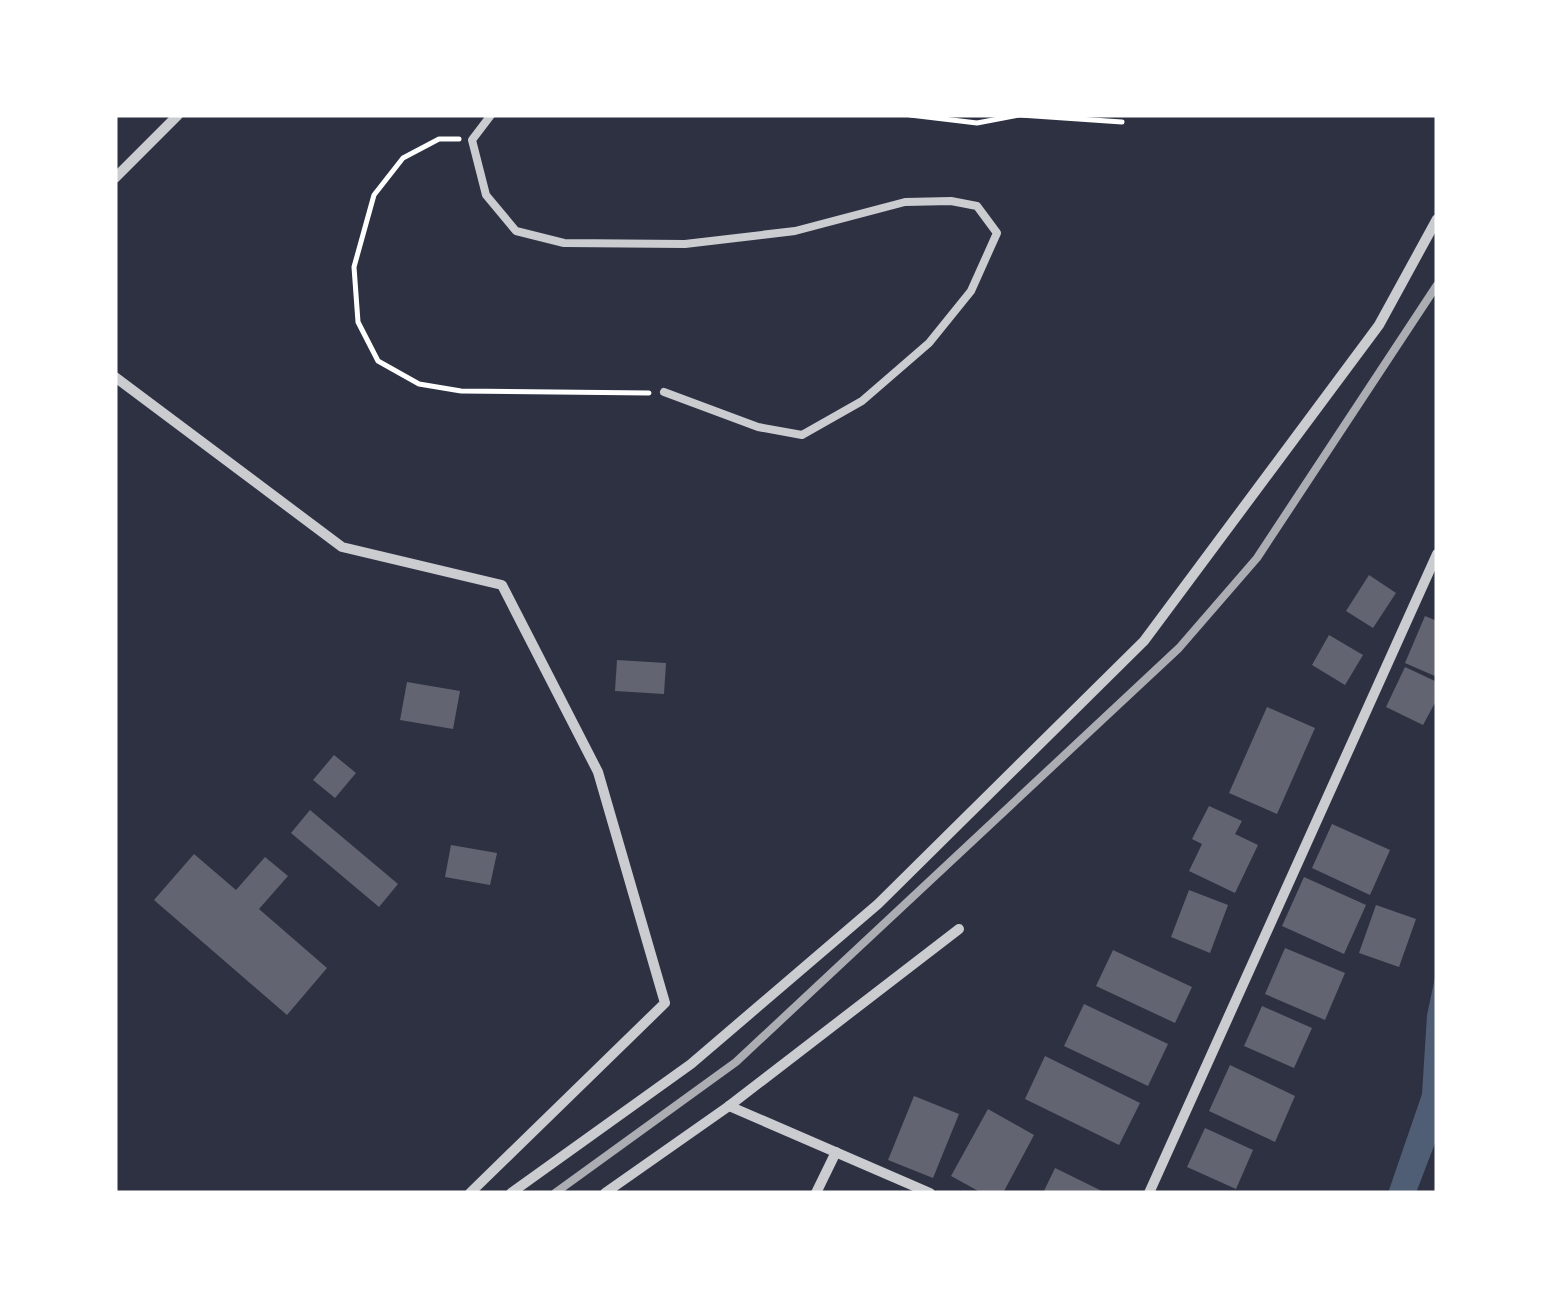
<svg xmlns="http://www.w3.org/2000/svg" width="1552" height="1308" font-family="Quicksand,sans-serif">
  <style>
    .water { fill: #4f5d75 }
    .building { fill: #626471 }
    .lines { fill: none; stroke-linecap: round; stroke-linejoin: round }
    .path { stroke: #fff; stroke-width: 5 }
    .service { stroke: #caccd0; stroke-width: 8 }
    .minor { stroke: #caccd0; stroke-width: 10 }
    .rail { stroke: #abadb3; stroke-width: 8 }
  </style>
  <rect width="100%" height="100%" fill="#2d3142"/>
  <polygon class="water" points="1437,968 1437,1138 1416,1193 1388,1193 1422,1094 1427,1015"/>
  <g class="building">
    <polygon points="1369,575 1396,593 1373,628 1346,611"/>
    <polygon points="1425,616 1437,621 1437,677 1405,663"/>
    <polygon points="1329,635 1363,655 1345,685 1312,665"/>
    <polygon points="617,660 666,663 664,694 615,691"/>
    <polygon points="1405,667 1437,682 1437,699 1423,725 1386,707"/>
    <polygon points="407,682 460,691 453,729 400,720"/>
    <polygon points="1267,707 1315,728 1277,814 1229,793"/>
    <polygon points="334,755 356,773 335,798 313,780"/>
    <polygon points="1209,806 1242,821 1235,834 1258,845 1235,893 1189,871 1202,844 1192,839"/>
    <polygon points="310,810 398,884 379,907 291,833"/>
    <polygon points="1332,824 1390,850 1370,895 1312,868"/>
    <polygon points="451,845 497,853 490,885 445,877"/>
    <polygon points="194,854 236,890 265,857 288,876 259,909 327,968 287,1015 154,900"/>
    <polygon points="1304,877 1366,905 1344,954 1282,926"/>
    <polygon points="1189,890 1228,905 1210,953 1171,937"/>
    <polygon points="1376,905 1416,919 1399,967 1359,953"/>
    <polygon points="1285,948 1345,973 1325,1020 1265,994"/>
    <polygon points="1113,950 1192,987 1175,1023 1096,986"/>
    <polygon points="1084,1004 1168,1044 1148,1086 1064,1046"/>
    <polygon points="1262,1006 1312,1028 1294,1068 1244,1046"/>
    <polygon points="1045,1056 1140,1103 1119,1145 1025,1099"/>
    <polygon points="1230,1065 1295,1096 1275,1142 1209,1111"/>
    <polygon points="914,1096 959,1114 933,1178 888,1160"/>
    <polygon points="988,1109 1034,1135 1003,1193 982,1193 951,1176"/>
    <polygon points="1205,1128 1253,1150 1236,1189 1187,1167"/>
    <polygon points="1055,1168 1106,1193 1043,1193"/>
  </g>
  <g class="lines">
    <g class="path">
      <polyline points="910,115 977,123 1019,115"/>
      <polyline points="1020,115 1122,122"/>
      <polyline points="459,139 439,139 403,158 374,195 354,267 358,322 378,361 419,384 461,391 649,393"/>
    </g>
    <polyline class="service" points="491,115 472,140 486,195 516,231 564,243 685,244 795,231 905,202 951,201 977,206 997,233 971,291 929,343 862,401 802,435 758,427 664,392"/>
    <g class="minor">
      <polyline points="115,178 178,115"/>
      <polyline points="115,377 342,547 502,585 598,772 665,1003 470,1193"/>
      <polyline points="729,1106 930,1193"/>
      <polyline points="511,1193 691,1064 878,904 1144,641 1379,325 1437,219"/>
      <polyline points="605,1193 729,1106 959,929"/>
      <polyline points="816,1193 836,1152"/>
      <polyline points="1149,1193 1437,554"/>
    </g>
    <polyline class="rail" points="555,1193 736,1062 1179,648 1257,558 1437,285"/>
  </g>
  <rect width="1552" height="1308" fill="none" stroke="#ffffff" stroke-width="235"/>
</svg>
